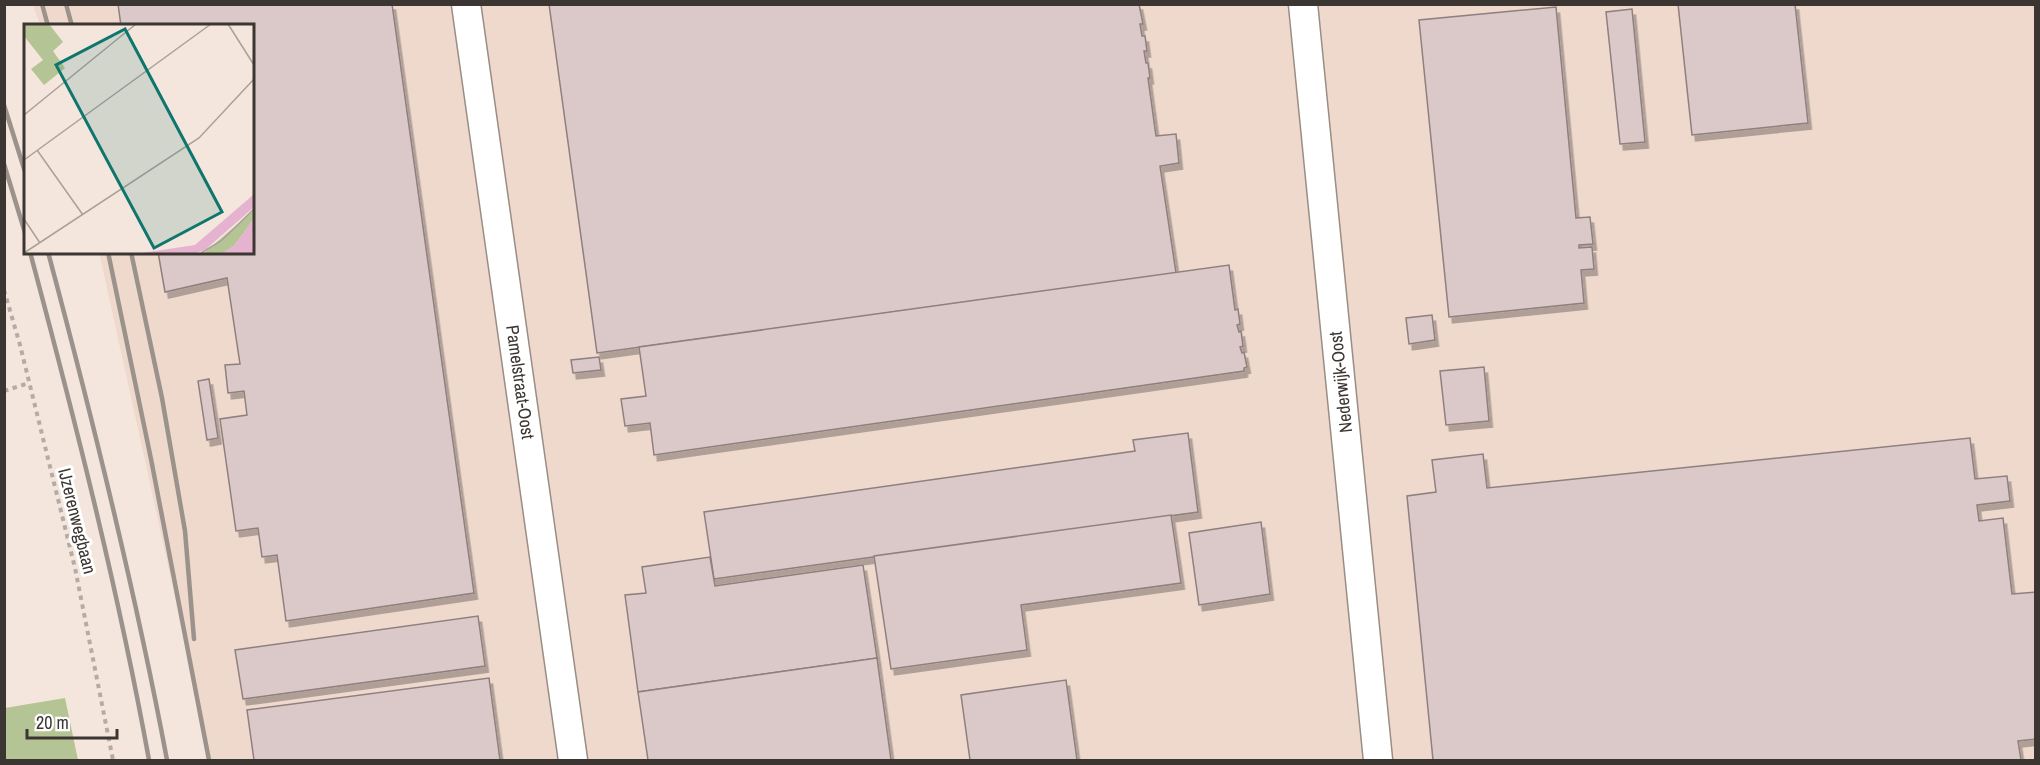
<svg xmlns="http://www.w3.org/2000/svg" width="2040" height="765" font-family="'Archivo Narrow',sans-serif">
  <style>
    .built { fill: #eed9cc }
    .green { fill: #b4c494 }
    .building { fill: #dac9c8; stroke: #8f7f7f; stroke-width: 1.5; filter: url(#shadow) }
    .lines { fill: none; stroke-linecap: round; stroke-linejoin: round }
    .street-casing { stroke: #9a8d85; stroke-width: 31 }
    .path { stroke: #b6aba4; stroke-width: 4; stroke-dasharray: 4.5 4.5; stroke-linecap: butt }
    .street { stroke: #fff; stroke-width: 28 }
    .rail { stroke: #9c928c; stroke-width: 4.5 }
    .labels { text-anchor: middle; stroke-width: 6; stroke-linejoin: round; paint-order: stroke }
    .street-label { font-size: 18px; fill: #3c3633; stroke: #fff }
    .inset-road { fill: none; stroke: #aaa099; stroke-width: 1.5 }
    .view { fill: #0f766e; fill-opacity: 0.15; stroke: #0f766e; stroke-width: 3 }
    .inset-edge { fill: none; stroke: #3c3633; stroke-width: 3 }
  </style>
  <defs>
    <filter id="shadow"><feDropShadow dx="3.5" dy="6" stdDeviation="0" flood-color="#0004"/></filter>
  </defs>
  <rect width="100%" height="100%" fill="#f4e6dd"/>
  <polygon class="built" points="33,5 2035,5 2035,760 211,760 99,252 252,252 252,26 40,25"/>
  <polygon class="green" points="65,698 78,760 5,760 5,708"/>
  <g class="building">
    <polygon points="118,4 392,4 474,593 286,621 277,555 262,557 258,528 236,531 220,419 247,415 244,391 228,393 225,365 240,364 227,278 165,292 158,252 252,252 252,26 121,26"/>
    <polygon points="549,4 1139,4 1143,24 1140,24 1142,36 1145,36 1147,51 1144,51 1146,63 1148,63 1150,78 1148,78 1156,136 1176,134 1179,163 1160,166 1176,273 597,353"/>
    <polygon points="1678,4 1795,4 1808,123 1692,135"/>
    <polygon points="1556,7 1576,218 1590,217 1593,244 1579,245 1579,248 1592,247 1594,269 1581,270 1584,303 1449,317 1419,20"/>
    <polygon points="1632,9 1645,142 1620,144 1606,12"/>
    <polygon points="1229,265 1235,310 1238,309 1240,324 1237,325 1239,332 1241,331 1243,346 1240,347 1242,353 1244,352 1247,367 1244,368 1244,371 654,455 650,423 625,426 621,399 646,396 639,347"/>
    <polygon points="1432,315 1435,340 1409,344 1406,318"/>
    <polygon points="599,357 601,370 573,373 571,360"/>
    <polygon points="1484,367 1489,421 1446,425 1440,371"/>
    <polygon points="209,379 218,438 207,440 198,381"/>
    <polygon points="1188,433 1198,512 714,579 704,512 1135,451 1133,440"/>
    <polygon points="1970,438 1975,479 2007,476 2010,501 1977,505 1979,521 2003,518 2012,594 2036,592 2036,739 2018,741 2021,760 1433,760 1407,496 1436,492 1432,460 1483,454 1487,488"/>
    <polygon points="1171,515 1181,583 1021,605 1027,650 891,669 874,556"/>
    <polygon points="1261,522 1270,594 1199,605 1189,533"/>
    <polygon points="710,557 715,586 863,565 877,658 638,692 625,595 646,593 642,567"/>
    <polygon points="478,616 485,666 243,699 235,650"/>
    <polygon points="877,658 891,760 648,760 638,692"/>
    <polygon points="489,678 500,760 254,760 247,710"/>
    <polygon points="1066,680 1077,760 970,760 961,695"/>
  </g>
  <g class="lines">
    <defs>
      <g id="street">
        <polyline points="466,4 573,760"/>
        <polyline points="1303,4 1378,760"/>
      </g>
    </defs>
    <use href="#street" class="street-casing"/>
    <g class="path">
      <polyline points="4,290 20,345 75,568 113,760"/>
      <polyline points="4,391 29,383"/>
    </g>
    <use href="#street" class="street"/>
    <g class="rail">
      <polyline points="42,4 48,26"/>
      <polyline points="66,4 72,26"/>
      <polyline points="4,105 26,175"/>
      <polyline points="4,164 26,236"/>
      <path d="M 30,252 C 75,420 118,589 149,760"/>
      <path d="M 48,252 C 93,420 135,589 167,760"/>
      <polyline points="108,252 151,459 209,760"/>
      <polyline points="131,252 162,398 185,531 194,639"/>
    </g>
  </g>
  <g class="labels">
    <g class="street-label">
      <text transform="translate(520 382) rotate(82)" y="6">Pamelstraat-Oost</text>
      <text transform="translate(1341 382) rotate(-96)" y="6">Nederwijk-Oost</text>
      <text transform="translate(77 521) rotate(76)" y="6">IJzerenwegbaan</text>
    </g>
  </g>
  <g transform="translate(24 24)">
    <rect width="230" height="230" fill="#f4e6dd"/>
    <path d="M 0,0 L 25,0 L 39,18 L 29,27 L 41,44 L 20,61 L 7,45 L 19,36 L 0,12 ZM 229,187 L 229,196 L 210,222 L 199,229 L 180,229 Z" fill="#b4c494"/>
    <path d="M 229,171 L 229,184 L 182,225 L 173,229 L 118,229 L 171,221 ZM 229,196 L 229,229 L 199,229 L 210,222 Z" fill="#e5b2cf"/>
    <path class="inset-road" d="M 204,0 L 230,41M 0,91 L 112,0M 13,126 L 59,191M 0,136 L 187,0M 0,195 L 16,219M 0,229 L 175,114 L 230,55M 177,229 L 197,217 L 230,185"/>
    <path class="view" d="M 101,5 L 198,188 L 130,224 L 32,41 Z"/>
    <rect width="230" height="230" class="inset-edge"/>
  </g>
  <rect width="2040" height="765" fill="none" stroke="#3c3633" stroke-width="12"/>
  <path d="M27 729v9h90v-9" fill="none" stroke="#3c3633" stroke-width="3"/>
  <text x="36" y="729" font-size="18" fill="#3c3633" stroke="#ffffff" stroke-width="4.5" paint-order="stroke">20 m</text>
</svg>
